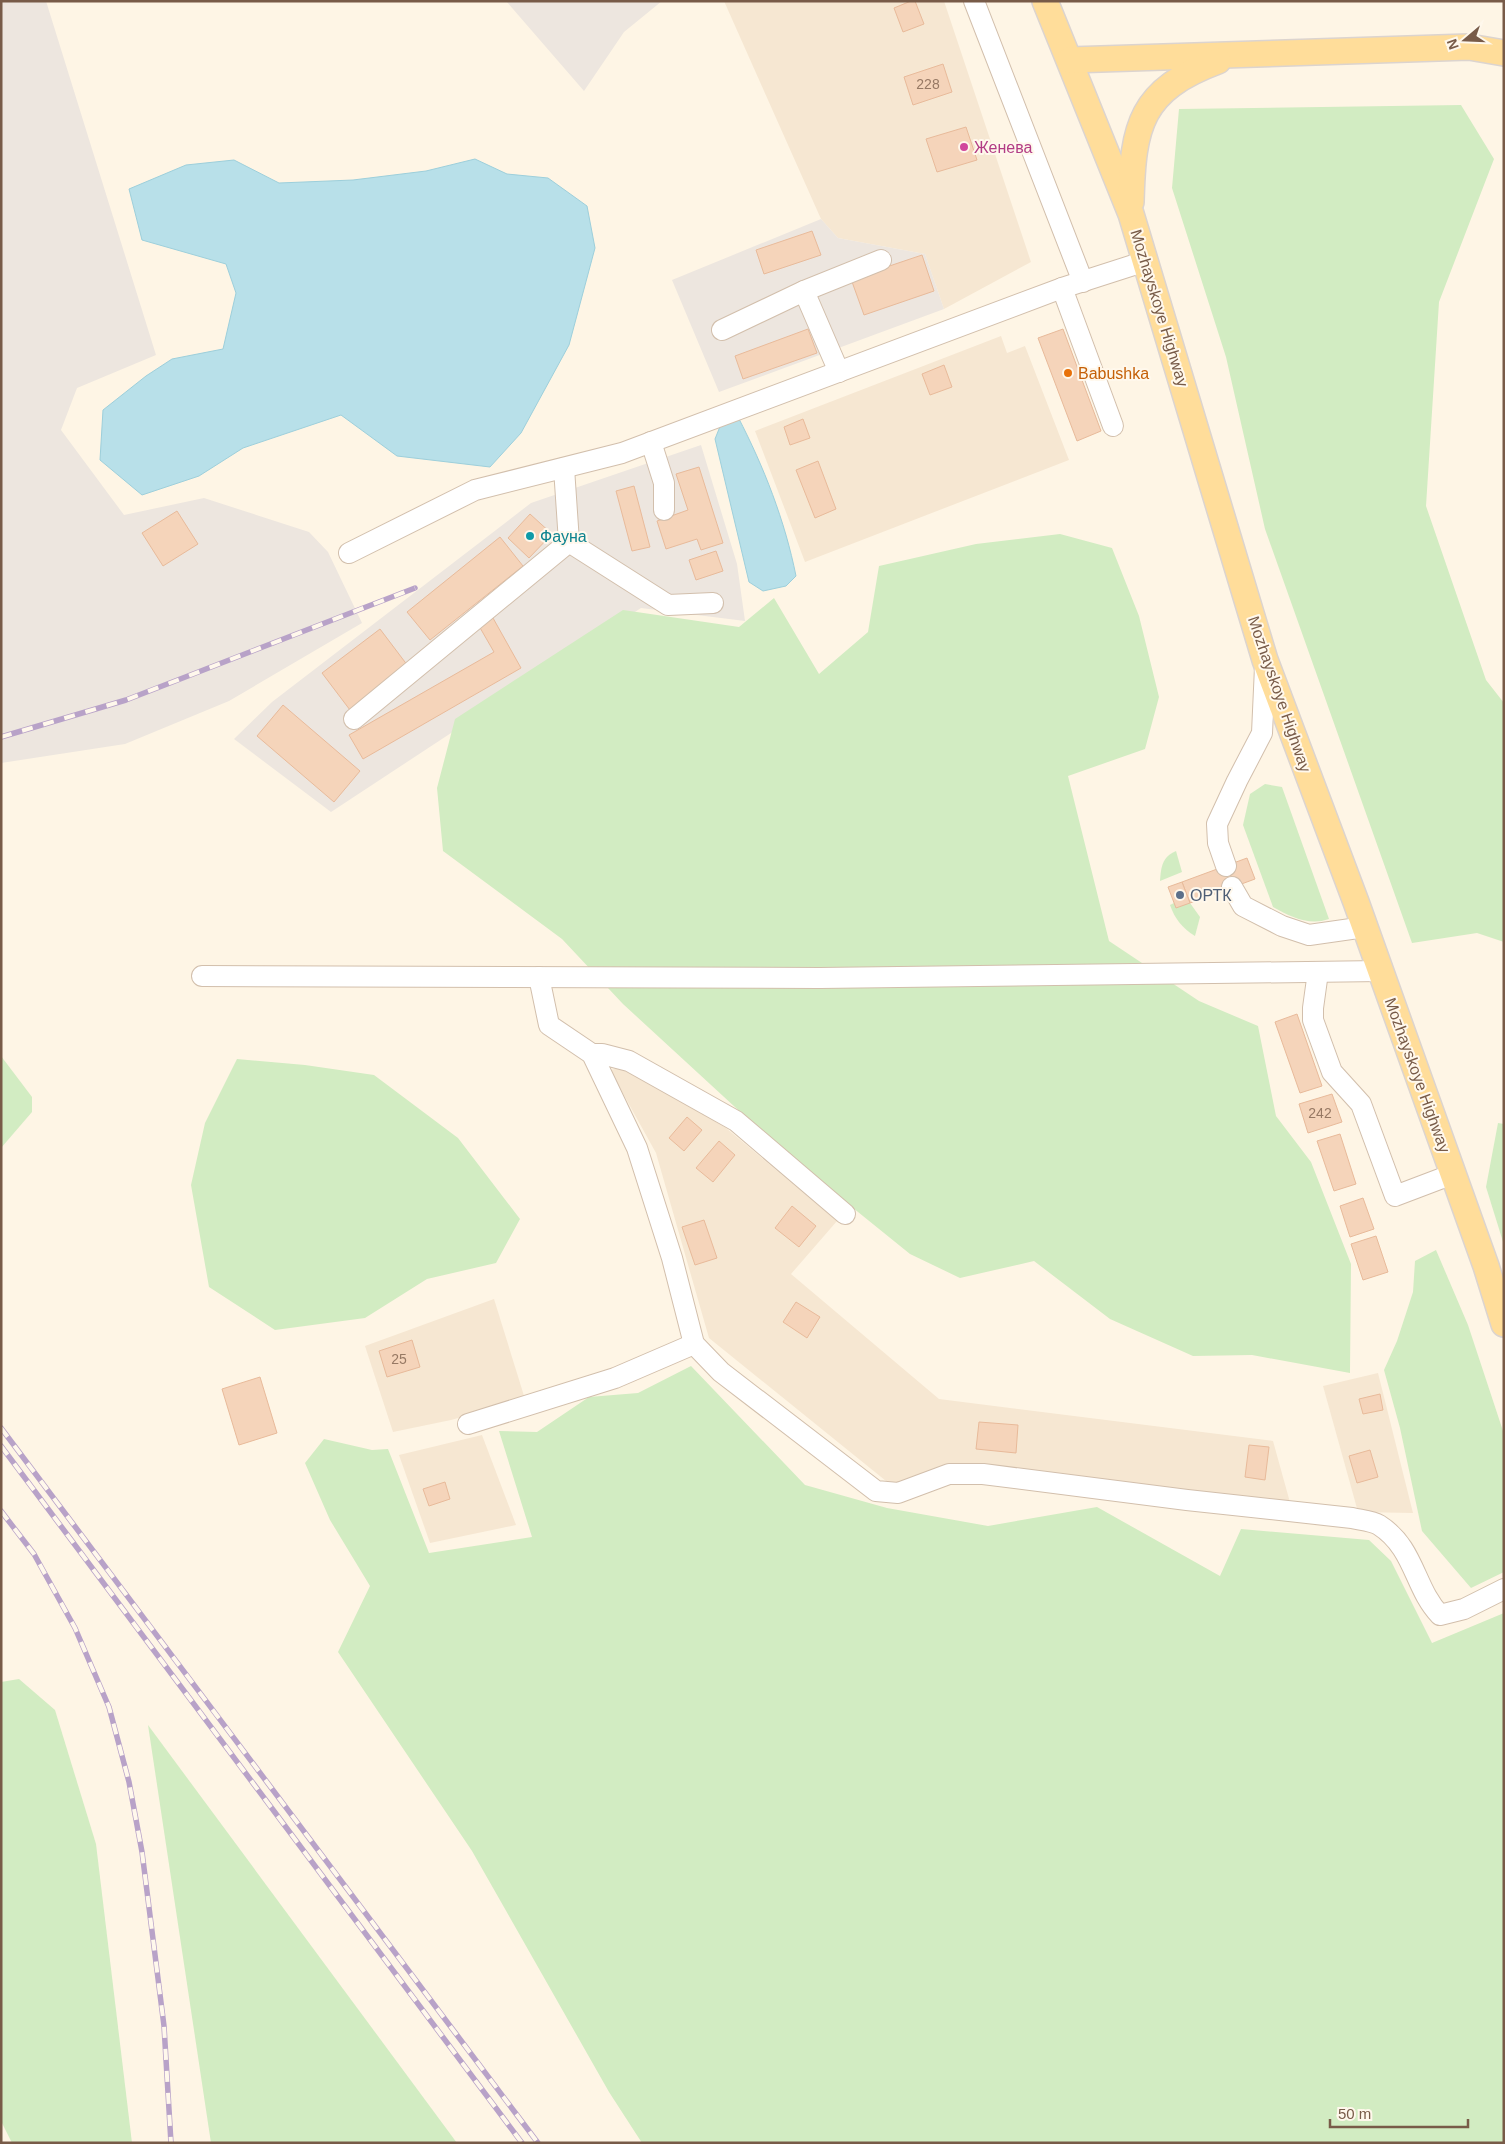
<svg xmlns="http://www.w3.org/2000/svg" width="1505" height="2144" font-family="Arial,sans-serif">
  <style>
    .residential { fill: #f6e7d2 }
    .industrial { fill: #ede6df }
    .green { fill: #d2ecc2 }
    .water { fill: #b8e0e9; stroke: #9dcfdb }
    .building { fill: #f5d4ba; stroke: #e8ba9a }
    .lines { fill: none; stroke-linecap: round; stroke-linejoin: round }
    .minor-casing { stroke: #d2bfac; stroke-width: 22 }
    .major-casing { stroke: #dcd4cf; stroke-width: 28 }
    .minor { stroke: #fff; stroke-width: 20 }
    .major { stroke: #ffdd9a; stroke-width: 25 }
    .rail-casing { stroke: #b8a2c8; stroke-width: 5.5 }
    .rail { stroke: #fff8ec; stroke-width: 4; stroke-dasharray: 11; stroke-linecap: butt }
    .hotel-dot { fill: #d1479c; stroke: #fff8ec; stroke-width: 2 }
    .food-dot { fill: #e8710a; stroke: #fff8ec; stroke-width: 2 }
    .culture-dot { fill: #0f9aa8; stroke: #fff8ec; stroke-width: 2 }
    .service-dot { fill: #5c6f8a; stroke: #fff8ec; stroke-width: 2 }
    .labels { text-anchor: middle; stroke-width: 4; stroke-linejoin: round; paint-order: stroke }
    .number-label { font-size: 14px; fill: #977964 }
    .hotel-label { font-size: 16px; fill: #b23c85; stroke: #fff8ec; text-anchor: start }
    .street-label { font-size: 16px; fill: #785b48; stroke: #fff8ec }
    .food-label { font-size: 16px; fill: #c56008; stroke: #fff8ec; text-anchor: start }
    .culture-label { font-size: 16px; fill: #0d838f; stroke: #fff8ec; text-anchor: start }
    .service-label { font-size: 16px; fill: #4e5e75; stroke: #fff8ec; text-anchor: start }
  </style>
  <rect width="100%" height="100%" fill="#fef5e5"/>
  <g class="residential">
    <polygon points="724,1 944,1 1031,262 944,309 925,254 838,238 821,219"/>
    <polygon points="1001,336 1007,353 1025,346 1069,460 805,562 755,431"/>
    <polygon points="624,1067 726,1128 837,1221 791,1274 939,1399 1273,1441 1291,1506 959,1466 891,1485 709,1338 656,1153 610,1070"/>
    <polygon points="494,1299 525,1399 451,1420 393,1432 365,1346"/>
    <polygon points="1378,1373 1413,1513 1358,1512 1323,1386"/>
    <polygon points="482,1435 516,1525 430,1543 399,1455"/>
  </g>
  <g class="industrial">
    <polygon points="1,1 46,1 156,355 77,388 61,430 124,515 204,498 309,532 328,552 362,623 229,701 125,744 1,763"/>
    <polygon points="506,1 662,1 624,32 584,91"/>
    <polygon points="821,219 838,238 925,254 944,309 719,392 672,280"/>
    <polygon points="701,445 737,564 745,621 641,608 331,812 234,739 272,702 531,503"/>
  </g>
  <g class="green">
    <polygon points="1461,105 1494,159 1439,302 1426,506 1486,680 1504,703 1504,942 1477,933 1412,943 1265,529 1226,357 1172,188 1179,109"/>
    <polygon points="1060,534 1112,548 1139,616 1159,697 1145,749 1068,776 1109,941 1199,1001 1258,1026 1276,1116 1311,1162 1351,1264 1350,1373 1252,1355 1193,1356 1110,1319 1034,1261 960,1278 910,1254 785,1153 623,1004 562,939 443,851 437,788 455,719 623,610 739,627 774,598 819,674 868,632 879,566 976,544"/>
    <path d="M 1265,784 L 1282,787 L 1329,919 C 1309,926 1291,917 1273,907 L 1243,825 L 1250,794 Z"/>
    <path d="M 1176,851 L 1182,872 L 1160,881 C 1161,867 1162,857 1176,851 Z"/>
    <path d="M 1174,903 L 1190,903 L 1200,917 L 1195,936 C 1182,928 1175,919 1170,905 Z"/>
    <polygon points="1,1056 32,1097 32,1112 1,1148"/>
    <polygon points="237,1059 305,1065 374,1075 458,1138 520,1219 496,1263 427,1279 365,1318 275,1330 209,1287 191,1185 205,1123"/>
    <polygon points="1498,1123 1504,1124 1504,1245 1486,1187"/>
    <polygon points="1436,1250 1468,1325 1504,1434 1504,1572 1471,1588 1422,1531 1400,1428 1384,1370 1397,1341 1413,1292 1415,1261"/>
    <polygon points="691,1366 805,1485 887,1508 988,1526 1097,1507 1220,1576 1241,1529 1369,1540 1391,1561 1432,1643 1504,1613 1504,2143 642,2143 609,2092 472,1851 338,1652 370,1586 330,1520 305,1463 324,1439 372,1450 388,1449 429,1553 532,1537 499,1431 537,1432 589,1397 638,1393"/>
    <polygon points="19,1679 55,1710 96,1844 132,2143 12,2143 1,2121 1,1682"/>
    <polygon points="148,1725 457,2143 211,2143"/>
  </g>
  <g class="water">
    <polygon points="475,159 507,174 548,178 587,206 595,248 569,345 521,433 490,467 397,456 341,415 243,448 199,476 142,495 100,460 103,410 146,376 172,359 223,349 236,293 226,264 142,240 129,189 186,165 234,160 279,183 353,180 426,171"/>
    <path d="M 738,417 C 764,467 785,521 796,576 L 786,586 L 763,591 L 749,582 L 715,439 L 721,424 Z"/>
  </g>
  <g class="building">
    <polygon points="911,1 915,1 924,24 903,32 894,8"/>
    <polygon points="943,64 952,92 913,105 904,77"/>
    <polygon points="966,127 977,160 937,172 926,139"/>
    <polygon points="812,231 821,255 764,274 756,250"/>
    <polygon points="922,255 934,291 864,315 851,279"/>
    <polygon points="808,329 817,353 743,379 735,356"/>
    <polygon points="1063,329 1101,431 1077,441 1038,338"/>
    <polygon points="944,365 952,387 930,395 922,374"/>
    <polygon points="803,419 810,438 790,445 784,427"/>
    <polygon points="818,461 836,509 815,518 796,470"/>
    <polygon points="699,467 723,543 701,550 697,539 666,549 657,521 688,510 676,474"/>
    <polygon points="634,486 650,547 632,551 616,491"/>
    <polygon points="177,511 198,544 163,566 142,533"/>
    <polygon points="530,514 552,534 529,558 508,538"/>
    <polygon points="500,537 523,566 430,640 407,612"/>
    <polygon points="716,551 723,571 696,580 689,560"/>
    <polygon points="493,618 521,668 363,759 349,735 494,652 479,626"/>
    <polygon points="380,629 408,666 350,710 322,673"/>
    <polygon points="283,705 360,771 334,802 257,736"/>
    <polygon points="1247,858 1255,879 1190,903 1182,882"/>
    <polygon points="1182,882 1190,903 1176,908 1168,887"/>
    <polygon points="1297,1014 1322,1086 1300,1093 1275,1022"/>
    <polygon points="1332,1094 1342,1122 1308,1133 1299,1104"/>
    <polygon points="687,1117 702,1130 684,1151 669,1138"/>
    <polygon points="1340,1134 1356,1184 1334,1191 1317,1141"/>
    <polygon points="719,1141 735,1155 713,1182 696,1168"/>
    <polygon points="1363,1198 1374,1229 1350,1237 1340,1206"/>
    <polygon points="792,1206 816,1226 799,1247 775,1228"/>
    <polygon points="704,1220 717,1258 695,1265 682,1227"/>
    <polygon points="1376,1236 1388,1272 1363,1280 1351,1244"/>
    <polygon points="796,1302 820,1317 807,1338 783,1322"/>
    <polygon points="412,1340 420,1367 387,1377 379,1351"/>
    <polygon points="260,1377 277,1433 239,1445 222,1389"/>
    <polygon points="1380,1394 1383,1410 1363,1414 1359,1399"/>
    <polygon points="979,1422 1018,1425 1016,1453 976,1449"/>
    <polygon points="1249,1445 1269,1447 1265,1480 1245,1477"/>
    <polygon points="1370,1450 1378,1477 1357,1483 1349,1456"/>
    <polygon points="445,1482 450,1499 429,1506 423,1489"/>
  </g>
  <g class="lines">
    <defs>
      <g id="minor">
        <polyline points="974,1 1083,282"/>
        <polyline points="1062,288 1113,426"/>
        <polyline points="804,291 881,260"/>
        <polyline points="722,330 804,291 839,372"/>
        <polyline points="651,442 664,483 664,510"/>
        <polyline points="569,542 668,605 713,603"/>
        <polyline points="349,553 475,490 622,453 1062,288 1146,261"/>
        <polyline points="354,719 569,542 564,468"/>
        <polyline points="1226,866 1218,843 1217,824 1237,781 1262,733 1265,667"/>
        <polyline points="1232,887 1243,906 1282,926 1309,935 1365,927"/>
        <polyline points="1318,972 1313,1008 1313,1020 1332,1072 1361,1104 1395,1196 1453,1174"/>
        <polyline points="202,976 820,978 1381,971"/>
        <path d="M 539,977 L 549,1025 L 592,1054 L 637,1148 L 672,1258 L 694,1344 L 721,1372 L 876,1491 L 898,1493 L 949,1474 L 983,1474 L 1187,1500 L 1352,1518 C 1360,1520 1372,1521 1379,1525 C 1415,1548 1414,1588 1440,1615 L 1464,1609 L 1504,1589"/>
        <polyline points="592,1054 602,1054 629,1061 736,1121 845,1214"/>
        <polyline points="468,1424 615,1378 694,1344"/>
      </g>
      <g id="major">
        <polyline points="1045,1 1131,214 1265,660 1356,902 1486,1266 1504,1324"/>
        <polyline points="1070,60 1469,47 1504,53"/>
        <path d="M 1131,202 C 1133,125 1140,90 1218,61"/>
      </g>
    </defs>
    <use href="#minor" class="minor-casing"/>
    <use href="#major" class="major-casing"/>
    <use href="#minor" class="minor"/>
    <use href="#major" class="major"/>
    <defs>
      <g id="rail">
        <polyline points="1,737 126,700 415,588"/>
        <polyline points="1,1428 538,2143"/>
        <polyline points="1,1446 522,2143"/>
        <polyline points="1,1511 34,1554 75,1628 109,1707 129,1782 142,1852 164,2026 171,2143"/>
      </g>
    </defs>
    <use href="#rail" class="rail-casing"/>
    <use href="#rail" class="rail"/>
  </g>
  <circle class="hotel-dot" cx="964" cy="147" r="5"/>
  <circle class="food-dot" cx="1068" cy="373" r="5"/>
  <circle class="culture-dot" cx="530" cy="536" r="5"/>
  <circle class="service-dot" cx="1180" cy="895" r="5"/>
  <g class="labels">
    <g class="number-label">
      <text x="928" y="89">228</text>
      <text x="1320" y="1118">242</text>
      <text x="399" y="1364">25</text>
    </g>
    <g class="hotel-label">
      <text x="974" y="153">Женева</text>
    </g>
    <g class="street-label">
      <text transform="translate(1160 308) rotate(73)" y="6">Mozhayskoye Highway</text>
      <text transform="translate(1280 694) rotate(71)" y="6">Mozhayskoye Highway</text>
      <text transform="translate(1418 1075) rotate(70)" y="6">Mozhayskoye Highway</text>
    </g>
    <g class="food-label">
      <text x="1078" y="379">Babushka</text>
    </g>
    <g class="culture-label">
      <text x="540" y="542">Фауна</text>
    </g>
    <g class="service-label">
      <text x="1190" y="901">ОРТК</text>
    </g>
  </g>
  <rect width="1505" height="2144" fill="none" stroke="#785b48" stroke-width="5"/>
  <g transform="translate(1465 40) rotate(251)" stroke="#fff8ec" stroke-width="4" paint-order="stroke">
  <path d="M0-4L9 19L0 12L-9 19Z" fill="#785b48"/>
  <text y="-8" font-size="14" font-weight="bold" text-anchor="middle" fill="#785b48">N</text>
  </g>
  <path d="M1330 2119v8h138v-8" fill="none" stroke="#785b48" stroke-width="2.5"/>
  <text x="1338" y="2119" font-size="15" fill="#785b48" stroke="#fff8ec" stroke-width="4" paint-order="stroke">50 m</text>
</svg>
